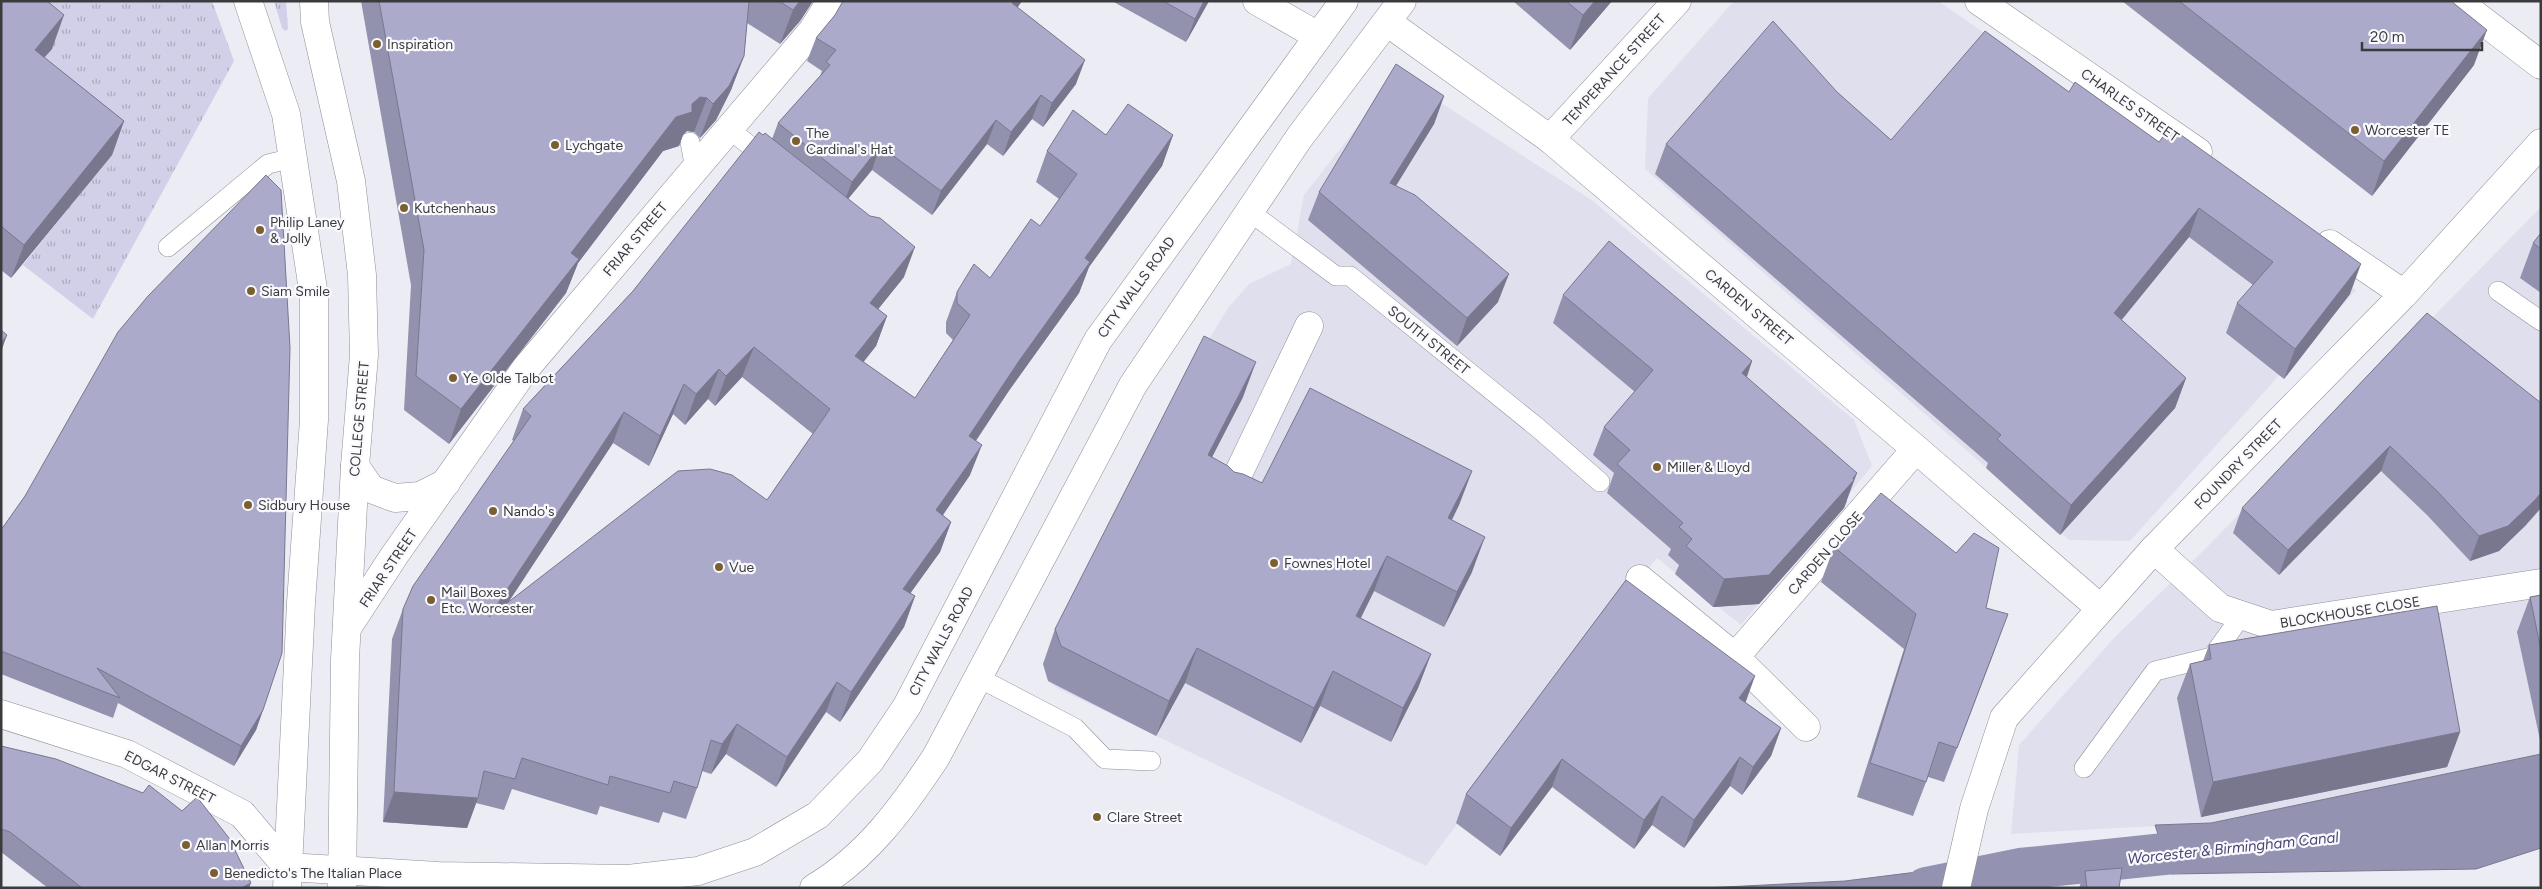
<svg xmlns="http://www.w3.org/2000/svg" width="2542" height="889" font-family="Figtree,sans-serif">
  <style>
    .built { fill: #e0dfee }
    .grass { fill: url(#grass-tufts) }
    .water { fill: #9392b1; stroke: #79788e }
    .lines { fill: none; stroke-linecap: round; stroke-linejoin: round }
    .canal { stroke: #9392b1; stroke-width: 42 }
    .lane-casing { stroke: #8e8e96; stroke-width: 20 }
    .street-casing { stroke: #8e8e96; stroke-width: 29 }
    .primary-casing { stroke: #8e8e96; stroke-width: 29 }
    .lane { stroke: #fff; stroke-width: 19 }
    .street { stroke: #fff; stroke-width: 28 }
    .primary { stroke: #fff; stroke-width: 28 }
    .wall { fill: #9392ae; fill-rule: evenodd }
    .shaded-wall { fill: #78778d }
    .building { fill: #abaaca; stroke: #78778d; fill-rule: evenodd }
    .poi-dot { fill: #7a5f31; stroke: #fafafe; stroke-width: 2 }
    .labels { text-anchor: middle; stroke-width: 4.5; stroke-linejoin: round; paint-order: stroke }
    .poi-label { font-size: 14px; fill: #3b3b3e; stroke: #fafafe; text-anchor: start }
    .street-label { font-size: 14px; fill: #3b3b3e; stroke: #fafafe }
    .water-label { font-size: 15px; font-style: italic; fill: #4a4674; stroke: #fafafe }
  </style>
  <defs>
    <pattern id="grass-tufts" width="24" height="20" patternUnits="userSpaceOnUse" patternTransform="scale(1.25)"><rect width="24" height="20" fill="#d1d0e8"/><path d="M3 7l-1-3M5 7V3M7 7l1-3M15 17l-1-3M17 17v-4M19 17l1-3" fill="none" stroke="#abaabd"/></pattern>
  </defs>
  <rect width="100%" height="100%" fill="#ececf5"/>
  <g class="built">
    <polygon points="1734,1 1938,1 2356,290 2130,541 2069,540 1645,169 1648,98"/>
    <polygon points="1398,75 1593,201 1854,420 1872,466 1741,625 1657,558 1618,606 1426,866 1057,688 1048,681 1043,664 1203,349 1228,308 1249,284 1291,264 1304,195"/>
    <polygon points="2541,207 2541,754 2211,823 2011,834 2019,745 2114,638 2206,548"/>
  </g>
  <g class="grass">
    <polygon points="1,1 212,1 234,61 93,319 23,265 111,155"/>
    <polygon points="274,1 286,1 288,29 285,31 282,28"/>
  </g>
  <g class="water">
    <polygon points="2541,754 2541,848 2476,869 2171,874 2155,825 2211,823"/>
    <polygon points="1933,870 1927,888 1704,888 1845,881"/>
  </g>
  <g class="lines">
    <polyline class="canal" points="1926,888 2020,869 2222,848"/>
    <defs>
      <g id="lane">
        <polyline points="729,129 769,161"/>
        <polyline points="690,142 695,169"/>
        <polyline points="1250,212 1336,276 1350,276 1538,428 1600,482"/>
        <polyline points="168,247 268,164 293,158"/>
        <polyline points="2498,291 2541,321"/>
        <polyline points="979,678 1075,728 1105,759 1151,761"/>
        <polyline points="2084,768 2155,671 2212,657 2242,615"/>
      </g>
      <g id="street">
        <polyline points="1257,1 1318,36"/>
        <polyline points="1979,1 2198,152"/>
        <polyline points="2457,1 2541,65"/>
        <polyline points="1387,22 1550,139 1916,449 2100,608"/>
        <polyline points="1550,139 1677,1"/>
        <polyline points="2330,244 2404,294"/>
        <polyline points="355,466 371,489 395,498 420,496 446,483"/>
        <polyline points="1229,493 1309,326"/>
        <polyline points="2154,549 2220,608 2271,625 2541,583"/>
        <polyline points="1640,579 1735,657 1806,727"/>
        <polyline points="347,628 394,556 526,368 813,30 831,1"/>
        <polyline points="1735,657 1916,449"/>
        <polyline points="1,714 127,754 242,814 287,867"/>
        <polyline points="1956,888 1974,809 2004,718 2154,549 2404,294 2541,143"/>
      </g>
      <g id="primary">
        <polyline points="248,1 286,114 314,296 314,420 301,603 287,888"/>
        <polyline points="314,1 315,22 351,181 362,275 364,355 355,466 345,660 342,888"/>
        <polyline points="287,867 438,876 628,879 698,871 755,852 818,815 870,761 907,706 1098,340 1344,1"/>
        <path d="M 814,888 C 867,857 903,807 936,757 L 1133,385 L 1299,138 L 1402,1"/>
      </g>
    </defs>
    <use href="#lane" class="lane-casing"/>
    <use href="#street" class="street-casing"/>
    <use href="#primary" class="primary-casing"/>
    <use href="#lane" class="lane"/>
    <use href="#street" class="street"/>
    <use href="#primary" class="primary"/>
  </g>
  <g class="wall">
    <polygon points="1,1 52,49 44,57 124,121 112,155 11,278 1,270"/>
    <polygon points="361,1 813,1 800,21 780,44 747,23 744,56 731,90 716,120 700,138 694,132 687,131 683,135 679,146 663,151 578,263 566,293 449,444 404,410 411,285"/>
    <path d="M 1022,1 L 1017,7 L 1076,84 L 1043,127 L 1032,119 L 1003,156 L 987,144 L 932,215 L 872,170 L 848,199 L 904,277 L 878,309 L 887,316 L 876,346 L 863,362 L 915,398 L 953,340 L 946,333 L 946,322 L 957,292 L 990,278 L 1040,226 L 1059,199 L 1036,182 L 1047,151 L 1106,135 L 1173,135 L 1162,166 L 1089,267 L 1079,293 L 1008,392 L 976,441 L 970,475 L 943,515 L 951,522 L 940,552 L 910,593 L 915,596 L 904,627 L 840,722 L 826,712 L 776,787 L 726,754 L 711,774 L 702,771 L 697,788 L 686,819 L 663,812 L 659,823 L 600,806 L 597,815 L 512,789 L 504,810 L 476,803 L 467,828 L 383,822 L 392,639 L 403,609 L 514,441 L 512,440 L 523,409 L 633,291 L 763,135 L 772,139 L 778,123 L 820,76 L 822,71 L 807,61 L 816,38 ZM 742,377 L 813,434 L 767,500 L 508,603 L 613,443 L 649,466 L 673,414 L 685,425 L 708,399 L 715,406 Z"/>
    <polygon points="1112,1 1209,1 1186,42"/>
    <polygon points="1513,1 1612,1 1570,50"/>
    <polygon points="2122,1 2451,1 2474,65 2372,196"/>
    <polygon points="1837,92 1891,140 2069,92 2350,294 2284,379 2226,333 2237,303 2253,285 2189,237 2121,320 2186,378 2175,408 2060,535 1986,468 1988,463 1655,174 1666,144"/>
    <polygon points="1444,96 1434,124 1395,186 1498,302 1457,346 1308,220 1319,192"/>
    <polygon points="2541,233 2541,293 2520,278 2533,243"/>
    <polygon points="1563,295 1752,361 1747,377 1847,501 1844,508 1759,604 1713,607 1675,574 1679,565 1668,555 1671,549 1607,493 1614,473 1593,455 1604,427 1635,392 1553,323"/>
    <polygon points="2427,313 2526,525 2499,551 2470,561 2427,515 2381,471 2279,575 2233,533 2242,508"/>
    <polygon points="1243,397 1212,457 1234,472 1262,483 1472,471 1459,505 1452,520 1472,572 1444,627 1374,591 1361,618 1431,654 1418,688 1391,742 1320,706 1301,743 1185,683 1156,736 1048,681 1043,664 1055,629"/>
    <polygon points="25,496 263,710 256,730 234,766 118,703 113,718 1,674 1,530"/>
    <polygon points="1834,547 1986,608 1995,649 1944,782 1928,777 1913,816 1857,797 1904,649 1821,582"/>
    <polygon points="1626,580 1745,702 1781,728 1771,756 1742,795 1730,786 1684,848 1652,825 1634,849 1552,787 1500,856 1456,823 1466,794"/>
    <polygon points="2541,595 2541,740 2540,740 2517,632 2530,597"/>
    <polygon points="2209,645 2460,732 2447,767 2201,817 2177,698 2190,664 2203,661"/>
    <polygon points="1,746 249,888 48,888 1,852"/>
    <polygon points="2085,871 2119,888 2079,888"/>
  </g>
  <g class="shaded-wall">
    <polygon points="800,1 813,1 800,21 780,44 793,10"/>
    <polygon points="1014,1 1022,1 1004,27 1012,3"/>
    <polygon points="1204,1 1209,1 1186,42 1195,19"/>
    <polygon points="1595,1 1612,1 1570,50 1583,15"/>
    <polygon points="64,15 52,49 22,83 35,50"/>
    <polygon points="2487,30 2474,65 2372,196 2384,161"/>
    <polygon points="744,56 731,90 716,120 700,138 713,104"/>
    <polygon points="1085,60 1076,84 1043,127 1052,103"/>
    <polygon points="1041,95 1032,119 1003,156 1011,132"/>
    <polygon points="1444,96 1434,124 1380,212 1390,183"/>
    <polygon points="700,97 707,98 694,132 687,131 683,135 679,146 663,151 578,263 566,293 449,444 461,409 571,253 676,117"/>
    <polygon points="996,120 987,144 932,215 941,191"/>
    <polygon points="124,121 112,155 11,278 24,245"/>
    <polygon points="1173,135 1162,166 1089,267 1079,293 1008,392 958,467 969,436 1085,258"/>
    <polygon points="880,146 872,170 843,205 852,182"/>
    <polygon points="2199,208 2189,237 2103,343 2114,313"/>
    <polygon points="915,247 904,277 859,333 870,303"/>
    <polygon points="2361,264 2350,294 2284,379 2295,349"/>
    <polygon points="1509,274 1498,302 1457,346 1467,318"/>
    <polygon points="887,316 876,346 844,387 855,356"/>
    <polygon points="7,335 1,352 1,343"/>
    <polygon points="754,347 742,377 715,406 726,376"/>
    <polygon points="1752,361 1742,390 1742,373"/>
    <polygon points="1256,362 1243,397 1195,490 1208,455"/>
    <polygon points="719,369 708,399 685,425 696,394"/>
    <polygon points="2186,378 2175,408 2060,535 2071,505"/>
    <polygon points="684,384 673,414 649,466 660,436"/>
    <polygon points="624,412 613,443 478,648 489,617"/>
    <polygon points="982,445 970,475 925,541 936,510"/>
    <polygon points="2390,446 2381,471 2279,575 2288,550"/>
    <polygon points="1472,471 1459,505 1435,553 1448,518"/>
    <polygon points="1857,473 1844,508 1759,604 1713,607 1724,579 1853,478"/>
    <polygon points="2541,493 2541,508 2526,525 2499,551 2470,561 2479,536"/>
    <polygon points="951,522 940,552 892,619 903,589"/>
    <polygon points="1485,537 1472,572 1444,627 1457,592"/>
    <polygon points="1387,556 1374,591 1344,651 1356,616"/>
    <polygon points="915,596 904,627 840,722 851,692"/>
    <polygon points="2008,614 1995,649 1944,782 1957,748"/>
    <polygon points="1197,648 1185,683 1156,736 1169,701"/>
    <polygon points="1431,654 1418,688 1391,742 1403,708"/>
    <polygon points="1333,671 1320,706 1301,743 1314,708"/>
    <polygon points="1755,676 1745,704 1739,698"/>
    <polygon points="837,682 826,712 776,787 787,757"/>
    <polygon points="263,710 256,730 234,766 241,746"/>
    <polygon points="737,724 726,754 711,774 722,744"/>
    <polygon points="1781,728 1771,756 1742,795 1753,767"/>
    <polygon points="2460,732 2447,767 2201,817 2213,782"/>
    <polygon points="1740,757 1730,786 1684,848 1694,820"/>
    <polygon points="1562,759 1552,787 1500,856 1511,828"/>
    <polygon points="394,792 478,798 467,828 383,822"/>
    <polygon points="1662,796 1652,825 1634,849 1644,820"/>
    <polygon points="251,883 249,888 241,888"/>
  </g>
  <g class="building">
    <polygon points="1,1 47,1 64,15 35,50 124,121 24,245 2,227 1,228"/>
    <polygon points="379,1 749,1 744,56 729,86 713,104 707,98 700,97 692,104 692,112 676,117 571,253 579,259 461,409 416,376 424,250"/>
    <polygon points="779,1 800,1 793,10"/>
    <polygon points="843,1 1014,1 1012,3 1085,60 1052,103 1041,95 1011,132 996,120 941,191 880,146 852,182 778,123 830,65 826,62 836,50 816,38 835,15"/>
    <polygon points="1163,1 1204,1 1195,19"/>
    <polygon points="1566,1 1595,1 1583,15"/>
    <polygon points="2179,1 2451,1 2487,30 2384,161"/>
    <polygon points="1773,21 1837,92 1891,140 1985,31 2069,92 2075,82 2159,142 2170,127 2361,264 2295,349 2237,303 2273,262 2199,208 2114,313 2186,378 2071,505 1997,439 2001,435 1666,144"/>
    <polygon points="1396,64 1444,96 1390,183 1415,195 1509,274 1467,318 1319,192"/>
    <path d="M 1128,104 L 1173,135 L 1085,258 L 1090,262 L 1019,361 L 969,436 L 982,445 L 936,510 L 951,522 L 903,589 L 915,596 L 851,692 L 837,682 L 787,757 L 737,724 L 722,744 L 711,740 L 697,788 L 674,781 L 670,793 L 610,776 L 608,785 L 522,758 L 515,779 L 484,771 L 478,798 L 394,792 L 403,609 L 413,586 L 531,416 L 523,409 L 633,291 L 759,132 L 763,135 L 765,133 L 870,216 L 880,218 L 915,247 L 870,303 L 887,316 L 855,356 L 915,398 L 970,315 L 957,303 L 957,292 L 974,264 L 990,278 L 1031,219 L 1040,226 L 1077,174 L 1047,151 L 1073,110 L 1106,135 ZM 754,347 L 830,409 L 767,500 L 732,475 L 710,469 L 678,471 L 489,617 L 624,412 L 660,436 L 684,384 L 696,394 L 719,369 L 726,376 Z"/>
    <polygon points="266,175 281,190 290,348 282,653 263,710 241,746 97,668 120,698 1,651 1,530 25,496 118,332 148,296"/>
    <polygon points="2541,233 2541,249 2533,243"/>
    <polygon points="1609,241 1752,361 1742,373 1857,473 1853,478 1854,480 1769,575 1724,579 1686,546 1692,539 1679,527 1683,523 1617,464 1630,450 1604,427 1653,370 1563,295"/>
    <polygon points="2427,313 2541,403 2541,493 2535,500 2508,526 2479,536 2436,490 2390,446 2288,550 2242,508"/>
    <polygon points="1,330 7,335 1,343"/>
    <polygon points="1204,336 1256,362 1208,455 1228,466 1234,472 1243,474 1262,483 1310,388 1472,471 1448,518 1485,537 1457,592 1387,556 1356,616 1431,654 1403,708 1333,671 1314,708 1197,648 1169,701 1061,646 1055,629"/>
    <polygon points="1881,493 1956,553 1974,533 1999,548 1986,608 2008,614 1957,748 1939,742 1926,782 1870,763 1916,614 1834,547"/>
    <polygon points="1626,580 1755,676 1739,698 1781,728 1753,767 1740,757 1694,820 1662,796 1644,820 1562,759 1511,828 1466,794"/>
    <polygon points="2541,595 2541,650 2530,597"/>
    <polygon points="2437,606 2460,732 2213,782 2190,664 2211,659 2209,645"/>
    <polygon points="1,746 56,759 143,793 149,785 182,811 197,797 229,838 251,883 241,888 82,888 10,832 1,829"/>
    <polygon points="2122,868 2119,888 2087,888 2085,871"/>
  </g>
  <g class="poi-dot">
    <circle cx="377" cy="44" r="5"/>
    <circle cx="2355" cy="130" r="5"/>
    <circle cx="796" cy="141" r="5"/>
    <circle cx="555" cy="145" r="5"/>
    <circle cx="404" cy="208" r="5"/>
    <circle cx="260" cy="230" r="5"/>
    <circle cx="251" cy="291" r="5"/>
    <circle cx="453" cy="378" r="5"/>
    <circle cx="1657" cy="467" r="5"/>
    <circle cx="248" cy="505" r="5"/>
    <circle cx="493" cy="511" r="5"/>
    <circle cx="1274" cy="563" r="5"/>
    <circle cx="719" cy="567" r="5"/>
    <circle cx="431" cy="600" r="5"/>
    <circle cx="1097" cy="817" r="5"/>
    <circle cx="186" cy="845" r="5"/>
    <circle cx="214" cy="873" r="5"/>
  </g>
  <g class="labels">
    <g class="poi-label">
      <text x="387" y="49">Inspiration</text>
      <text x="2365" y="135">Worcester TE</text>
      <text x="806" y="138">The<tspan x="806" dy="16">Cardinal's Hat</tspan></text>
      <text x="565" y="150">Lychgate</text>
      <text x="414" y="213">Kutchenhaus</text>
      <text x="270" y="227">Philip Laney<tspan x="270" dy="16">&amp; Jolly</tspan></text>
      <text x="261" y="296">Siam Smile</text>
      <text x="463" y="383">Ye Olde Talbot</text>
      <text x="1667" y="472">Miller &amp; Lloyd</text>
      <text x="258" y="510">Sidbury House</text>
      <text x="503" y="516">Nando's</text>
      <text x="1284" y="568">Fownes Hotel</text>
      <text x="729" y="572">Vue</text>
      <text x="441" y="597">Mail Boxes<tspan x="441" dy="16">Etc. Worcester</tspan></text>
      <text x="1107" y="822">Clare Street</text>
      <text x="196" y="850">Allan Morris</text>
      <text x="224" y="878">Benedicto's The Italian Place</text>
    </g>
    <g class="street-label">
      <text transform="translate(1614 70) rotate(-48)" y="5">TEMPERANCE STREET</text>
      <text transform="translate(2130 105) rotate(35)" y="5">CHARLES STREET</text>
      <text transform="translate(635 239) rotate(-50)" y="5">FRIAR STREET</text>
      <text transform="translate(1136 287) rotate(-54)" y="5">CITY WALLS ROAD</text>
      <text transform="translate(1749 307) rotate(40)" y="5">CARDEN STREET</text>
      <text transform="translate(1429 340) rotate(39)" y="5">SOUTH STREET</text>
      <text transform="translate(359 419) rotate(-85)" y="5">COLLEGE STREET</text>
      <text transform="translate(2238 464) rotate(-46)" y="5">FOUNDRY STREET</text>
      <text transform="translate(1825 553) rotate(-49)" y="5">CARDEN CLOSE</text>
      <text transform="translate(388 568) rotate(-56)" y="5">FRIAR STREET</text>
      <text transform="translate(2350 612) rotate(-9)" y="5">BLOCKHOUSE CLOSE</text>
      <text transform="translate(941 641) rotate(-62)" y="5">CITY WALLS ROAD</text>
      <text transform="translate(170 777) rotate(27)" y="5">EDGAR STREET</text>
    </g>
    <g class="water-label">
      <text transform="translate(2233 848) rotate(-6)" y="5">Worcester &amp; Birmingham Canal</text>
    </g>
  </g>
  <rect width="2542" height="889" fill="none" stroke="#3b3b3e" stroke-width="5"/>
  <path d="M2362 42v8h120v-8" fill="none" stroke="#3b3b3e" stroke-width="2.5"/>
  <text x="2370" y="42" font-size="15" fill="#3b3b3e" stroke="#fafafe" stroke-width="4" paint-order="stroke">20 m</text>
</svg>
